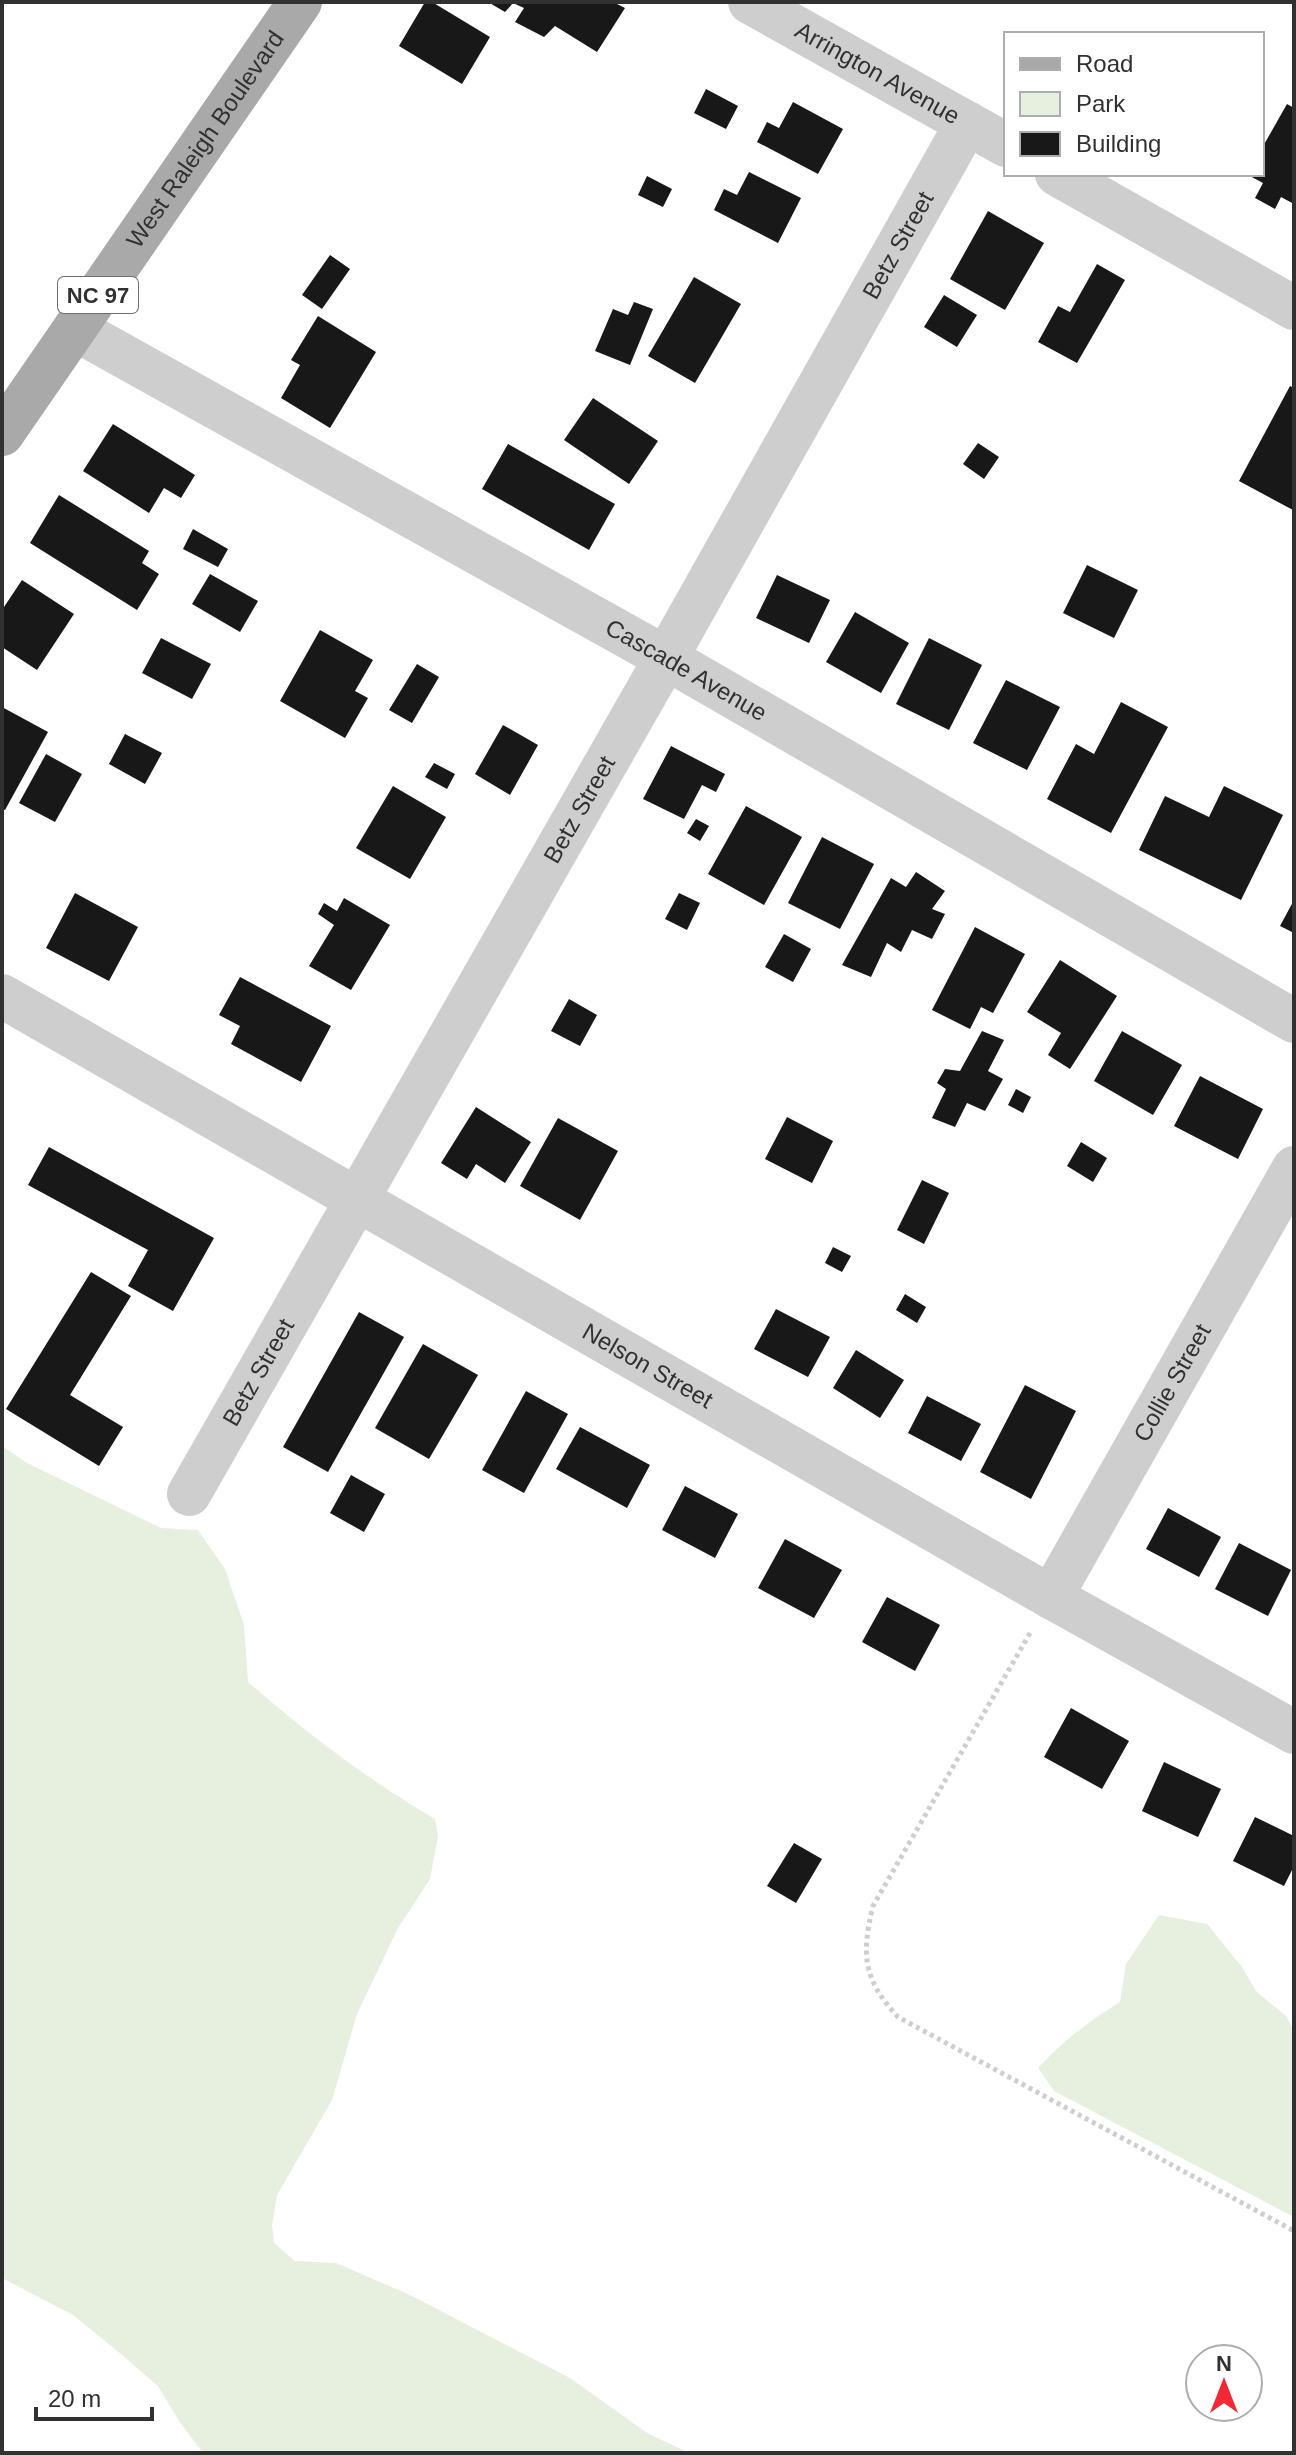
<svg xmlns="http://www.w3.org/2000/svg" width="1296" height="2455" font-family="Arial,sans-serif">
  <style>
    .green { fill: #e7efde }
    .building { fill: #181818 }
    .lines { fill: none; stroke-linecap: round; stroke-linejoin: round }
    .path { stroke: #cecece; stroke-width: 5; stroke-dasharray: 4 4; stroke-linecap: butt }
    .minor { stroke: #cecece; stroke-width: 44 }
    .primary { stroke: #a9a9a9; stroke-width: 44 }
    .labels { text-anchor: middle; stroke-width: 8; stroke-linejoin: round; paint-order: stroke }
    .shield { fill: #fff; stroke: #6f6f6f; stroke-width: 2 }
    .shield-label { font-size: 22px; font-weight: bold; fill: #313131 }
    .street-label { font-size: 24px; fill: #313131; stroke: #fff }
  </style>
  <rect width="100%" height="100%" fill="#fff"/>
  <g class="green">
    <path d="M 2,1446 L 27,1463 L 161,1528 L 198,1530 L 225,1569 L 244,1625 L 248,1682 C 307,1733 368,1780 435,1819 L 438,1836 L 430,1879 L 398,1928 L 357,2014 L 332,2100 L 277,2195 L 272,2225 L 274,2243 L 295,2261 L 336,2263 L 410,2295 L 570,2378 L 647,2433 L 689,2453 L 203,2453 L 179,2421 L 158,2386 L 121,2354 L 73,2315 L 2,2278 Z"/>
    <path d="M 1159,1915 L 1207,1924 L 1241,1966 L 1257,1992 L 1286,2016 L 1294,2031 L 1294,2217 L 1054,2091 L 1038,2068 C 1063,2041 1089,2021 1120,2002 L 1126,1964 Z"/>
  </g>
  <g class="building">
    <polygon points="425,2 432,2 490,37 462,84 399,46"/>
    <polygon points="488,2 613,2 625,8 597,52 555,26 544,37 515,22 524,8 513,3 505,12"/>
    <polygon points="706,89 738,106 726,129 694,113"/>
    <polygon points="793,102 843,129 818,174 757,142 767,122 779,128"/>
    <polygon points="1287,104 1294,108 1294,204 1281,197 1275,209 1255,198 1263,183 1246,174 1262,174 1262,148"/>
    <polygon points="749,172 801,198 778,243 714,210 724,189 737,195"/>
    <polygon points="647,176 672,189 663,207 638,195"/>
    <polygon points="988,211 1044,243 1005,310 950,279"/>
    <polygon points="330,255 350,269 322,309 302,295"/>
    <polygon points="1097,264 1125,280 1077,363 1038,342 1058,306 1070,312"/>
    <polygon points="694,277 741,304 695,383 648,356"/>
    <polygon points="944,295 977,315 957,347 924,327"/>
    <polygon points="634,302 653,309 630,365 595,351 613,309 628,315"/>
    <polygon points="318,316 376,352 330,428 281,398 300,365 291,360"/>
    <polygon points="1290,386 1294,388 1293,510 1239,481"/>
    <polygon points="593,398 658,441 629,484 564,440"/>
    <polygon points="113,424 195,475 181,498 164,488 149,513 83,471"/>
    <polygon points="978,443 999,457 984,479 963,464"/>
    <polygon points="508,444 615,504 589,550 482,489"/>
    <polygon points="59,495 149,551 142,563 159,574 137,610 30,543"/>
    <polygon points="193,529 228,549 218,567 183,549"/>
    <polygon points="1087,565 1138,590 1114,638 1063,613"/>
    <polygon points="210,574 258,601 240,632 192,604"/>
    <polygon points="777,575 830,600 809,643 756,618"/>
    <polygon points="22,580 74,614 37,670 2,647 2,610"/>
    <polygon points="855,612 909,643 881,693 826,662"/>
    <polygon points="320,630 373,660 355,691 368,698 345,738 280,701"/>
    <polygon points="161,638 211,664 192,699 142,673"/>
    <polygon points="929,638 982,665 949,730 896,704"/>
    <polygon points="417,664 439,677 412,723 389,710"/>
    <polygon points="1006,680 1060,707 1027,770 973,743"/>
    <polygon points="1121,702 1168,727 1111,833 1047,799 1076,744 1094,754"/>
    <polygon points="2,707 48,732 5,810 2,809"/>
    <polygon points="503,725 538,745 510,795 475,774"/>
    <polygon points="125,734 162,753 145,784 109,764"/>
    <polygon points="671,746 725,774 716,792 702,785 684,819 643,799"/>
    <polygon points="46,754 82,774 55,822 19,803"/>
    <polygon points="434,763 455,774 447,789 425,777"/>
    <polygon points="393,786 446,817 410,879 356,848"/>
    <polygon points="1224,786 1283,815 1241,900 1139,850 1165,796 1209,817"/>
    <polygon points="746,806 802,837 764,905 708,874"/>
    <polygon points="696,819 709,826 700,841 687,833"/>
    <polygon points="822,837 874,864 840,929 788,903"/>
    <polygon points="916,872 945,891 932,909 945,914 932,939 912,930 901,952 887,943 871,977 842,965 891,878 906,887"/>
    <polygon points="75,893 138,927 109,981 46,948"/>
    <polygon points="679,893 700,903 687,930 665,919"/>
    <polygon points="344,898 390,925 351,990 309,966 334,925 318,914 324,903 337,911"/>
    <polygon points="1294,900 1294,933 1280,926"/>
    <polygon points="975,927 1025,954 993,1013 981,1007 970,1029 932,1010"/>
    <polygon points="784,934 811,949 793,982 765,967"/>
    <polygon points="1060,960 1117,996 1070,1069 1048,1055 1061,1033 1027,1012"/>
    <polygon points="240,977 331,1026 301,1082 231,1044 240,1026 219,1015"/>
    <polygon points="569,999 597,1015 580,1046 551,1031"/>
    <polygon points="982,1031 1004,1040 988,1071 1003,1079 985,1111 967,1103 955,1127 932,1118 946,1089 937,1083 945,1069 960,1071"/>
    <polygon points="1122,1031 1182,1065 1153,1115 1094,1081"/>
    <polygon points="1200,1076 1263,1109 1238,1159 1174,1126"/>
    <polygon points="1016,1089 1031,1097 1023,1113 1008,1105"/>
    <polygon points="476,1107 531,1142 505,1183 476,1164 467,1179 441,1163"/>
    <polygon points="787,1117 833,1141 812,1183 765,1159"/>
    <polygon points="558,1118 618,1151 580,1220 520,1186"/>
    <polygon points="1081,1142 1107,1158 1093,1182 1067,1166"/>
    <polygon points="49,1147 214,1238 173,1311 128,1286 148,1250 28,1185"/>
    <polygon points="922,1180 949,1193 924,1244 897,1230"/>
    <polygon points="833,1247 851,1256 842,1272 825,1263"/>
    <polygon points="91,1272 131,1296 70,1395 123,1427 99,1466 6,1409"/>
    <polygon points="905,1294 926,1307 917,1323 896,1310"/>
    <polygon points="776,1309 830,1337 808,1377 754,1349"/>
    <polygon points="359,1312 404,1337 328,1472 283,1447"/>
    <polygon points="423,1344 478,1375 429,1459 375,1428"/>
    <polygon points="856,1350 904,1380 880,1418 833,1388"/>
    <polygon points="1025,1385 1076,1411 1031,1499 980,1472"/>
    <polygon points="526,1391 568,1414 524,1493 482,1470"/>
    <polygon points="927,1396 981,1424 961,1461 908,1433"/>
    <polygon points="580,1427 650,1465 627,1508 556,1469"/>
    <polygon points="351,1475 385,1494 364,1532 330,1513"/>
    <polygon points="685,1486 738,1514 715,1558 662,1530"/>
    <polygon points="1168,1508 1221,1537 1199,1577 1146,1549"/>
    <polygon points="785,1539 842,1570 814,1618 758,1588"/>
    <polygon points="1239,1543 1291,1570 1268,1616 1215,1589"/>
    <polygon points="887,1597 940,1625 915,1671 862,1642"/>
    <polygon points="1071,1708 1129,1741 1102,1789 1044,1757"/>
    <polygon points="1164,1762 1221,1789 1198,1837 1142,1811"/>
    <polygon points="1255,1817 1294,1836 1294,1866 1284,1886 1233,1861"/>
    <polygon points="794,1843 822,1859 796,1903 767,1886"/>
  </g>
  <g class="lines">
    <path class="path" d="M 1030,1633 L 873,1906 C 861,1955 863,1979 898,2017 L 1294,2231"/>
    <g class="minor">
      <path id="s1" d="M 750,2 L 1006,145"/>
      <polyline points="1057,174 1294,308"/>
      <path id="s2" d="M 75,329 L 666,658 L 1294,1021"/>
      <path id="s3" d="M 2,996 L 1051,1597 L 1294,1732"/>
      <path id="s4" d="M 189,1494 L 666,658 L 967,123"/>
      <path id="s5" d="M 1051,1597 L 1294,1168"/>
    </g>
    <path class="primary" id="s6" d="M 2,434 L 300,2"/>
  </g>
  <g class="labels">
    <rect class="shield" x="58" y="277" width="80" height="36" rx="6"/>
    <g class="shield-label">
      <text x="98" y="303">NC 97</text>
    </g>
    <g class="street-label">
      <text dy="8" stroke="none"><textPath href="#s1" startOffset="146">Arrington Avenue</textPath></text>
      <text dy="8" stroke="none"><textPath href="#s6" startOffset="358">West Raleigh Boulevard</textPath></text>
      <text dy="8" stroke="none"><textPath href="#s4" startOffset="1436">Betz Street</textPath></text>
      <text dy="8" stroke="none"><textPath href="#s2" startOffset="700">Cascade Avenue</textPath></text>
      <text dy="8" stroke="none"><textPath href="#s4" startOffset="788">Betz Street</textPath></text>
      <text dy="8" stroke="none"><textPath href="#s3" startOffset="744">Nelson Street</textPath></text>
      <text dy="8" stroke="none"><textPath href="#s4" startOffset="140">Betz Street</textPath></text>
      <text dy="8" stroke="none"><textPath href="#s5" startOffset="246">Collie Street</textPath></text>
    </g>
  </g>
  <rect width="1296" height="2455" fill="none" stroke="#313131" stroke-width="8"/>
  <rect x="1004" y="32" width="260" height="144" fill="#ffffff" stroke="#adadad" stroke-width="2"/>
  <rect x="1020" y="58" width="40" height="12" fill="#a9a9a9" stroke="#adadad" stroke-width="2"/>
  <text x="1076" y="72" font-size="24" fill="#313131">Road</text>
  <rect x="1020" y="92" width="40" height="24" fill="#e7efde" stroke="#adadad" stroke-width="2"/>
  <text x="1076" y="112" font-size="24" fill="#313131">Park</text>
  <rect x="1020" y="132" width="40" height="24" fill="#181818" stroke="#adadad" stroke-width="2"/>
  <text x="1076" y="152" font-size="24" fill="#313131">Building</text>
  <g transform="translate(1224 2383)"><circle r="38" fill="#ffffff" stroke="#adadad" stroke-width="2"/>
  <path d="M0-6L14 30L0 20L-14 30Z" fill="#f32833"/>
  <text y="-12" font-size="22" font-weight="bold" text-anchor="middle" fill="#313131">N</text>
  </g>
  <path d="M36 2407v12h116v-12" fill="none" stroke="#313131" stroke-width="4"/>
  <text x="48" y="2407" font-size="24" fill="#313131" stroke="#ffffff" stroke-width="6" paint-order="stroke">20 m</text>
</svg>
